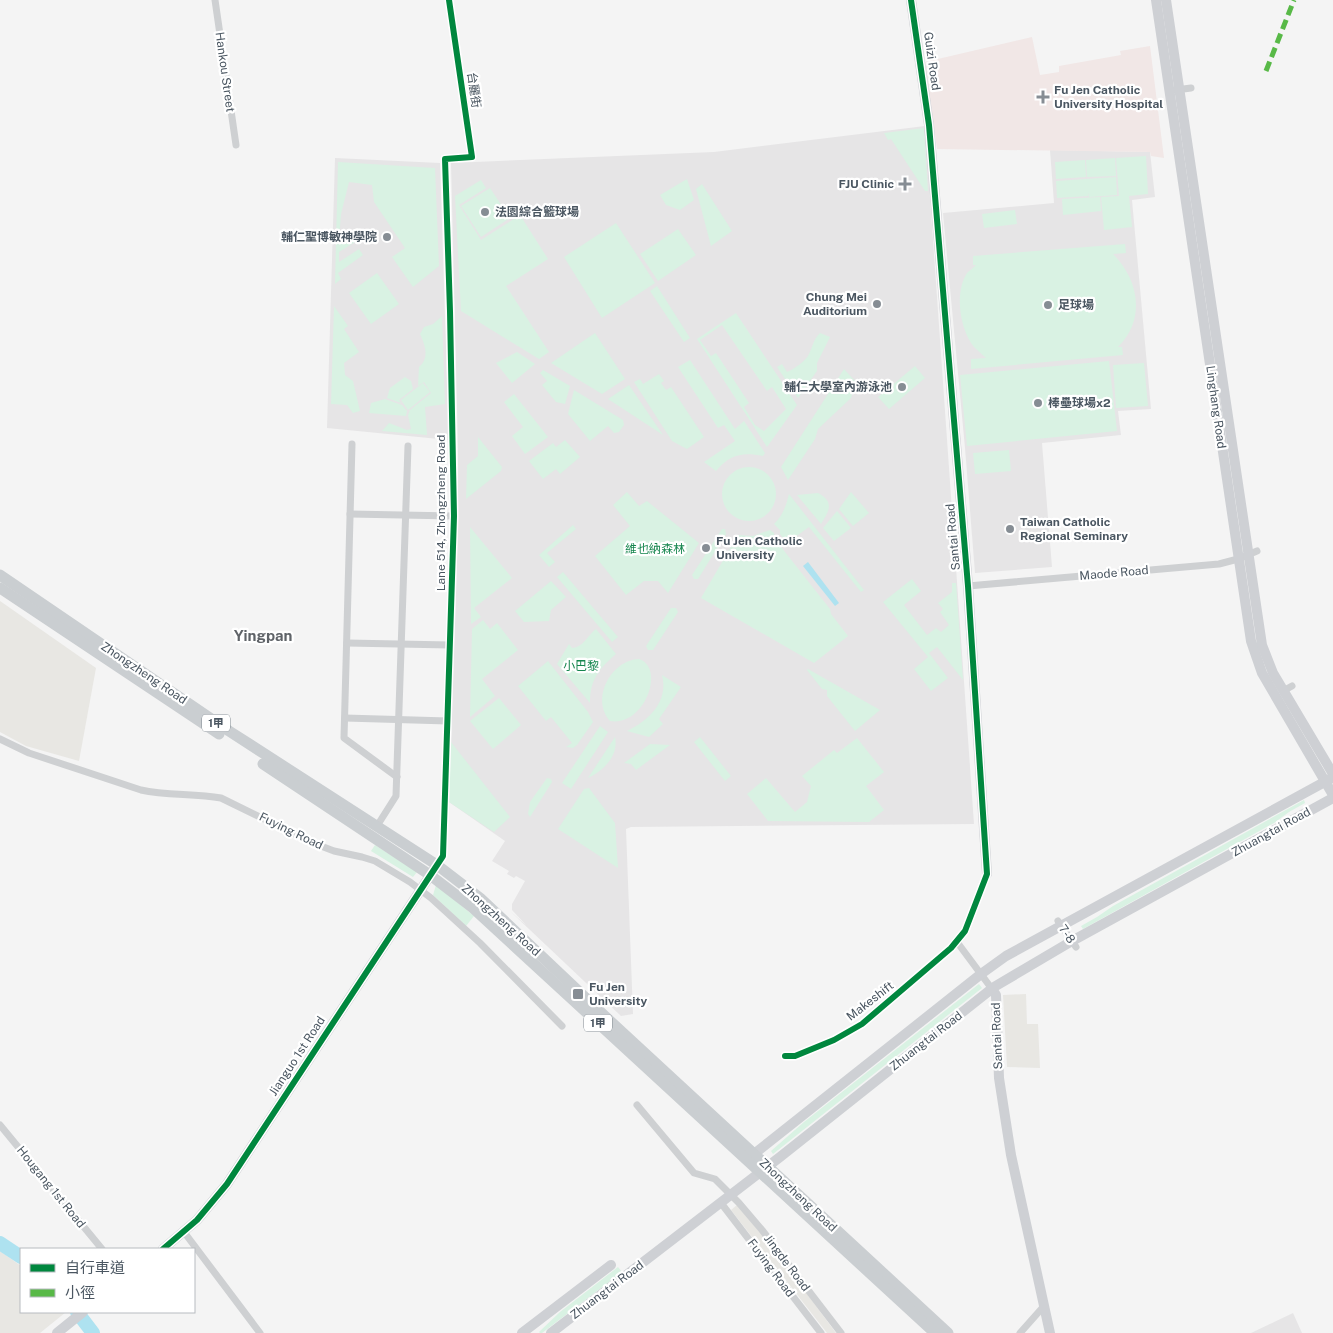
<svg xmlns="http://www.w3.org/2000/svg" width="1333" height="1333" font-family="'Public Sans','Noto Sans TC',sans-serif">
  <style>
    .commercial { fill: #e8e7e3 }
    .education { fill: #e6e5e6 }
    .medical { fill: #f1e7e6 }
    .green { fill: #d9f2e3; fill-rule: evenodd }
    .water { fill: #aee2f0 }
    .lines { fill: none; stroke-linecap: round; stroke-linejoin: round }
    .river { stroke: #aee2f0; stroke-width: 14 }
    .street { stroke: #ced0d2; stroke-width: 7 }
    .secondary { stroke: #ced0d4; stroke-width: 10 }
    .primary { stroke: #caced1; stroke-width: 11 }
    .quiet { stroke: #58b947; stroke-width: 5; stroke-dasharray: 10 5; stroke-linecap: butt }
    .cycleway-casing { stroke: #fff; stroke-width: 9 }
    .cycleway { stroke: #00873e; stroke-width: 6 }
    .poi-dot { fill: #868d94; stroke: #fff; stroke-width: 2 }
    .labels { text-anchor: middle; stroke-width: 4.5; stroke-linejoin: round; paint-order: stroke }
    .shield { fill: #fff; stroke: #808990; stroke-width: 1 }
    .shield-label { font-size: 11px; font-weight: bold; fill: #4a5661 }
    .street-label { font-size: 12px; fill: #4a5661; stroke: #fff }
    .poi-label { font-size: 12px; font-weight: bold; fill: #4a5661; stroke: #fff; text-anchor: start }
    .park-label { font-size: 12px; fill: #17864f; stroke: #fff }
    .quarter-label { font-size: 15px; font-weight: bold; fill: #5f6368; stroke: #fff }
  </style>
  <rect width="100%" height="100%" fill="#f4f4f4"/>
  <g class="commercial">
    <polygon points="0,601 96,668 79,761 26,746 0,732"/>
    <polygon points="1026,994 1027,1024 1038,1024 1040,1068 1007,1067 1003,995"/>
    <polygon points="737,1205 773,1248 836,1333 827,1333 731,1210"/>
    <polygon points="0,1251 21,1266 21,1312 66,1312 40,1333 0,1333"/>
  </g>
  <g class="education">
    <polygon points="925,126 974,824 631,827 626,829 633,1014 621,1016 511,912 526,925 512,910 512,904 525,881 516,876 514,878 507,874 509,871 492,861 505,841 449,802 458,516 458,449 451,163 714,152"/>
    <polygon points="1050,150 1150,152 1155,197 1132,200 1151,409 1118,411 1121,435 1042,443 1052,567 975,573 965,448 943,213 1054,203"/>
    <polygon points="335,158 440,163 449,440 327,428"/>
    <polygon points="1293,1313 1302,1333 1251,1333"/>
  </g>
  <polygon class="medical" points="1032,37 1040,75 1059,72 1059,66 1121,55 1120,51 1150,46 1164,158 1151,156 1150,152 937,149 925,62"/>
  <g class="green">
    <polygon points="924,128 928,191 925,191 891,139 888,140 884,133"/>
    <polygon points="1146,156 1148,194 1129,196 1132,227 1104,230 1101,197 1119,196 1116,158"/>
    <polygon points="1115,158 1116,176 1087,177 1086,160"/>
    <polygon points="1085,160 1086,177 1056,179 1055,162"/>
    <polygon points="338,162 435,168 439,266 413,287 392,257 405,248 374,202 372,185 349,182 341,214 339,241 350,234 355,242 339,252 339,262 359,249 363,255 338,273 341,279 335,284"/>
    <polygon points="1116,177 1117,195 1089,197 1088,193 1088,196 1057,198 1056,181"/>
    <polygon points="687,179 694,200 680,210 666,205 660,195"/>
    <polygon points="481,180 486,188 459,205 481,240 520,215 548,259 506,286 549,352 539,359 461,311 455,196"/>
    <polygon points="702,184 732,231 711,246 696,189"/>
    <polygon points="490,188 510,218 481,237 461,206"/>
    <polygon points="1100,197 1101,211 1063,215 1062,199"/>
    <polygon points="1015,210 1017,224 984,228 982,214"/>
    <polygon points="616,223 655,283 602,318 564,257"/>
    <polygon points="678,229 696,255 658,281 640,254"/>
    <path d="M 1125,244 L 1126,253 L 1113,254 C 1139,280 1146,319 1118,347 L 1122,347 L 1123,355 L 971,369 L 971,359 L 986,358 C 982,354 978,351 974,347 C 960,330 954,293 967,273 C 969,271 973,268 976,265 L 973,265 L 973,256 Z"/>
    <polygon points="377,273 399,304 371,324 349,293"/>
    <polygon points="657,286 690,338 684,342 650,291"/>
    <polygon points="334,306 348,326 344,329 359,352 344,363 345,375 353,381 360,411 353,413 347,405 331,404"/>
    <path d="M 736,313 L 797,405 L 767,447 L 697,339 ZM 722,325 L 767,391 L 772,387 L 786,409 L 764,431 L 755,425 L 744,407 L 749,403 L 716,353 L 711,356 L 700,340 Z"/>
    <path d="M 442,316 L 445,404 L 425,407 L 427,435 L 382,431 L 389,423 L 407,430 L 411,429 L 408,415 L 410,410 L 431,393 L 424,382 L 418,386 L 419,367 C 430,358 425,345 420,334 L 424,327 L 433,324 Z"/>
    <polygon points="595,333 625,379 602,394 551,363"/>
    <path d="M 820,333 L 830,337 L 817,363 L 817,371 L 798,398 L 777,367 L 782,364 L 787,372 C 794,369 806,361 809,354 C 813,346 813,340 820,333 Z"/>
    <polygon points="517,352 535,364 512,383 496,363"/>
    <path d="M 690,360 L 735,429 L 744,421 L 765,453 L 763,456 C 743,452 730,454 716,471 L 704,462 L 735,441 L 724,425 L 718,428 L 678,367 Z"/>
    <polygon points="1109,361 1117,431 967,446 960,375"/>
    <polygon points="1144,363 1148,406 1116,408 1113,365"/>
    <polygon points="915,366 925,378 889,409 878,397"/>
    <polygon points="844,369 856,382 851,398 818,429 815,439 788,480 781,467"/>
    <polygon points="543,370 570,386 565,404 556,402 542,385 547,381 540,373"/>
    <polygon points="659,374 664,381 661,383 666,390 671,387 704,437 687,449 672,441 634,382 640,379 643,384"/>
    <polygon points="405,377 411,381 413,389 399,400 401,403 387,398 390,388"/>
    <polygon points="423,383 430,392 408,410 401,400"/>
    <polygon points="629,385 663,435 608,399"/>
    <polygon points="574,390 623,420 624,425 619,432 614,433 608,426 590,441 568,414"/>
    <polygon points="514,394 548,437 525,454 512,436 523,427 504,402"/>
    <polygon points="385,399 402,405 407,411 406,416 369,413 371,403"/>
    <polygon points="478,437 502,467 501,471 466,499 467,465 478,456"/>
    <polygon points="565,440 580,457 560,474 556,469 543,479 529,461 553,443 556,447"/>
    <polygon points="1009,450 1011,471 975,474 973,453"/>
    <circle cx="749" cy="494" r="27"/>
    <polygon points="627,492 639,506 647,501 699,543 668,593 658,581 644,581 626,595 595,556 630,526 613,505"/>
    <polygon points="851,492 869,513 853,526 839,509"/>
    <path d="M 818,493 C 835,502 829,511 821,524 L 797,495 Z"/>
    <path d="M 789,494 L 864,590 L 861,592 L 809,527 L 787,543 L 780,534 L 780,530 L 774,524 C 783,515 786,506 789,494 Z"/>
    <polygon points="837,511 851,528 834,541 823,528"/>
    <polygon points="573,525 576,529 547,553 555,562 549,567 539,555"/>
    <polygon points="470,527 512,578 474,608 481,617 471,624"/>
    <polygon points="722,529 725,529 726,534 698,579 694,579 692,575"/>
    <polygon points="770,530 774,533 774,538 830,609 831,614 848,636 814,663 701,598 738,535 753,536"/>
    <polygon points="563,572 618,637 612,642 557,577"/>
    <polygon points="912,579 921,591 904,605 927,635 936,628 941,632 949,625 940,612 943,609 938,603 952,592 952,583 956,583 963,680 937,647 929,653 948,678 931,691 914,669 928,657 883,602"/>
    <polygon points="551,581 566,597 551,610 549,621 524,622 515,611"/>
    <polygon points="671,608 676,608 678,612 653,650 648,650 646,646"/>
    <polygon points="483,620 490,629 497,623 518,650 482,679 495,696 470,717 472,629"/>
    <path d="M 596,629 L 616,654 C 599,669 590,679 590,703 L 557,664 L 569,644 L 572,648 C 584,647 587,636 596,629 Z"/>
    <path d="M 639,659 C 666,668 644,727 610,721 C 590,699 611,660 639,659 Z"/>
    <polygon points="548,661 588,712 593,722 577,745 573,748 566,747 572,743 551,717 546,721 518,686"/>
    <polygon points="808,669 880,710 855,731 827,696 827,690 822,689 807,670"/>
    <path d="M 662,675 L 681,687 L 659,719 L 663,724 L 649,737 L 627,731 C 648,721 669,702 662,675 Z"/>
    <polygon points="499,698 521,725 493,749 470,721"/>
    <polygon points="600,726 608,732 571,789 562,783"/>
    <path d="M 615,737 C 619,756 603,771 588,778 Z"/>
    <polygon points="700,737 731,776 725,781 694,742"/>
    <polygon points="857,738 884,772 866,786 884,810 869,822 768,821 747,794 766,778 795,812 807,802 811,786 802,776 834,750 837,753"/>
    <polygon points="451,742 510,817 494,832 449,802"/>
    <polygon points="650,744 670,745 636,770 631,764 624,763"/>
    <polygon points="547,778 551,779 552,782 530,817 528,814 530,802"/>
    <polygon points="589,788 615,823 618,868 558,829 584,789"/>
    <polygon points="1304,800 1305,803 1289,812 1274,823 1083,929 1081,926 1097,917 1113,906"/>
    <polygon points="375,845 417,872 413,877 371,851"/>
    <polygon points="436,885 474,916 466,926 433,895"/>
    <polygon points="979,984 982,988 773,1154 771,1151 804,1122"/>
    <polygon points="618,1267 622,1272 542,1333 540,1333 539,1332 560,1312"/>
  </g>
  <polygon class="water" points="808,562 839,603 835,606 803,566"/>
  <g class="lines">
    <g class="river">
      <polyline points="0,1243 21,1257"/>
      <polyline points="77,1312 93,1333"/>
    </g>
    <g class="street">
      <polyline points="215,0 236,145"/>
      <polyline points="1176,90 1191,88"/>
      <polyline points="352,444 344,738 397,777"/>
      <polyline points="350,514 454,516"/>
      <polyline points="968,586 1219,564 1238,559 1257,551"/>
      <polyline points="347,643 450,645"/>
      <polyline points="1283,691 1292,686"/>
      <polyline points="345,718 448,721"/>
      <path d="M 0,739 L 29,753 L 141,790 C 167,796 194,793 221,798 L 313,843 L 334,851 L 362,857 L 375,861 L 410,882 L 431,898 L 480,943 L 562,1026"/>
      <polyline points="377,826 396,796 408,446"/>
      <polyline points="437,865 443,856 454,516 450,311 445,159 472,157 449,0"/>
      <polyline points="1058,921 1076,947"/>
      <polyline points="957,942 992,989"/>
      <polyline points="785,1056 795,1056 834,1040 862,1024 951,948 965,931 987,874"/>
      <polyline points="637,1105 694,1173 715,1179 739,1203 762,1230 841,1333"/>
      <polyline points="0,1125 102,1249"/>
      <polyline points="721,1203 821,1333"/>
      <polyline points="184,1232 260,1333"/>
      <polyline points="1020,1333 1044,1306"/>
    </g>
    <g class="secondary">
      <polyline points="911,0 929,125 968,586 987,874"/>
      <polyline points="1156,0 1251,641 1262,673 1333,795"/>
      <polyline points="1166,0 1262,645 1273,673 1333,774"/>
      <polyline points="992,989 996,995 999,1078 1011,1155 1050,1333"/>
      <polyline points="749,1158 981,974 1006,956 1330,779"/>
      <polyline points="163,1249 197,1220 227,1184 435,868"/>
      <polyline points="57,1333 83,1312"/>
      <polyline points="522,1333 611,1265"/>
      <polyline points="551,1333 780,1157 994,987 1072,941 1333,798"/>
    </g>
    <g class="primary">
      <polyline points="0,575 229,731 437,865 480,898 610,1021 948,1333"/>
      <polyline points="0,588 219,734"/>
      <polyline points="263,764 430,875 473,908 935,1333"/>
    </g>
    <polyline class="quiet" points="1266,71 1294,0"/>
    <defs>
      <g id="cycleway">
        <polyline points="785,1056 795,1056 834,1040 862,1024 951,948 965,931 987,874 968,586 929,125 911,0"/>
        <polyline points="163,1249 197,1220 227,1184 443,856 454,516 450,311 445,159 472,157 449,0"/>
      </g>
    </defs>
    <use href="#cycleway" class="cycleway-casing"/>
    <use href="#cycleway" class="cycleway"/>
  </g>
  <g class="poi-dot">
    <path d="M1040.5 89.5h5v5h5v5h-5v5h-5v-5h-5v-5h5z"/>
    <path d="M902.5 176.5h5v5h5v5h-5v5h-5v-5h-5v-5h5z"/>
    <circle cx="485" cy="212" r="5"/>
    <circle cx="387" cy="237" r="5"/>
    <circle cx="877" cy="304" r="5"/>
    <circle cx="1048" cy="305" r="5"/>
    <circle cx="902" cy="387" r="5"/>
    <circle cx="1038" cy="403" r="5"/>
    <circle cx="1010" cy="529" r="5"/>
    <circle cx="706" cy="548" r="5"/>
    <rect x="572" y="988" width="12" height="12" rx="2.5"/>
  </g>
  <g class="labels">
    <g class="shield">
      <rect x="202" y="714.5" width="28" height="17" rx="4"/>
      <rect x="584" y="1014.5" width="28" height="17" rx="4"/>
    </g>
    <g class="shield-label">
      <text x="216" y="727">1甲</text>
      <text x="598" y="1027">1甲</text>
    </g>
    <g class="street-label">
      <text transform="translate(932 61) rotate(82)" y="4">Guizi Road</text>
      <text transform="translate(225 72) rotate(82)" y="4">Hankou Street</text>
      <text transform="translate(474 90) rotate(82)" y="4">台麗街</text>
      <text transform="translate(1216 407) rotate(82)" y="4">Linghang Road</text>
      <text transform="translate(441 513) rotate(-90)" y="4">Lane 514, Zhongzheng Road</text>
      <text transform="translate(953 537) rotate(-95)" y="4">Santai Road</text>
      <text transform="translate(1114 573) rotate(-5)" y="4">Maode Road</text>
      <text transform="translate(144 673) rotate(34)" y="4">Zhongzheng Road</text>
      <text transform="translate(291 831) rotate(26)" y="4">Fuying Road</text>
      <text transform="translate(1271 832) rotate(-29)" y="4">Zhuangtai Road</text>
      <text transform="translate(501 920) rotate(42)" y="4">Zhongzheng Road</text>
      <text transform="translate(1067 934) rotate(55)" y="4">7-8</text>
      <text transform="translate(870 1001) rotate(-38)" y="4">Makeshift</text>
      <text transform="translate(997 1036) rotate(-92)" y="4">Santai Road</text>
      <text transform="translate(926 1041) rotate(-38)" y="4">Zhuangtai Road</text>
      <text transform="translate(297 1056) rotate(-57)" y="4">Jianguo 1st Road</text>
      <text transform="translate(51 1187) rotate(51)" y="4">Hougang 1st Road</text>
      <text transform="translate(798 1195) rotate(43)" y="4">Zhongzheng Road</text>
      <text transform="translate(787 1263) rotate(53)" y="4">Jingde Road</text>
      <text transform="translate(771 1268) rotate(53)" y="4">Fuying Road</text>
      <text transform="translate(607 1290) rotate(-37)" y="4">Zhuangtai Road</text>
    </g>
    <g class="poi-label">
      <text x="1054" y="94">Fu Jen Catholic<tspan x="1054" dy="14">University Hospital</tspan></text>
      <text x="894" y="188" text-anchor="end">FJU Clinic</text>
      <text x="495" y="216">法園綜合籃球場</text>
      <text x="377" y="241" text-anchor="end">輔仁聖博敏神學院</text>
      <text x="867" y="301" text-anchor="end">Chung Mei<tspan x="867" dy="14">Auditorium</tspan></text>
      <text x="1058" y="309">足球場</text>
      <text x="892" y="391" text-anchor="end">輔仁大學室內游泳池</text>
      <text x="1048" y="407">棒壘球場x2</text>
      <text x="1020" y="526">Taiwan Catholic<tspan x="1020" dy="14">Regional Seminary</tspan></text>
      <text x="716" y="545">Fu Jen Catholic<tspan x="716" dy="14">University</tspan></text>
      <text x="589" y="991">Fu Jen<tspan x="589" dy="14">University</tspan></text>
    </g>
    <g class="park-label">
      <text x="655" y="553">維也納森林</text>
      <text x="581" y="670">小巴黎</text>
    </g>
    <g class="quarter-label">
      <text x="263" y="641">Yingpan</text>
    </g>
  </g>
  <rect x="20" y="1248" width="175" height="65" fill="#ffffff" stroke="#b7bbc0"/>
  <rect x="30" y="1264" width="25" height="8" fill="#00873e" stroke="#b7bbc0"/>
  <text x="65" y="1273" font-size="15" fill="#4a5661">自行車道</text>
  <rect x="30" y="1289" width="25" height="8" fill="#58b947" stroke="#b7bbc0"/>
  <text x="65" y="1298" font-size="15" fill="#4a5661">小徑</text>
</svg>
